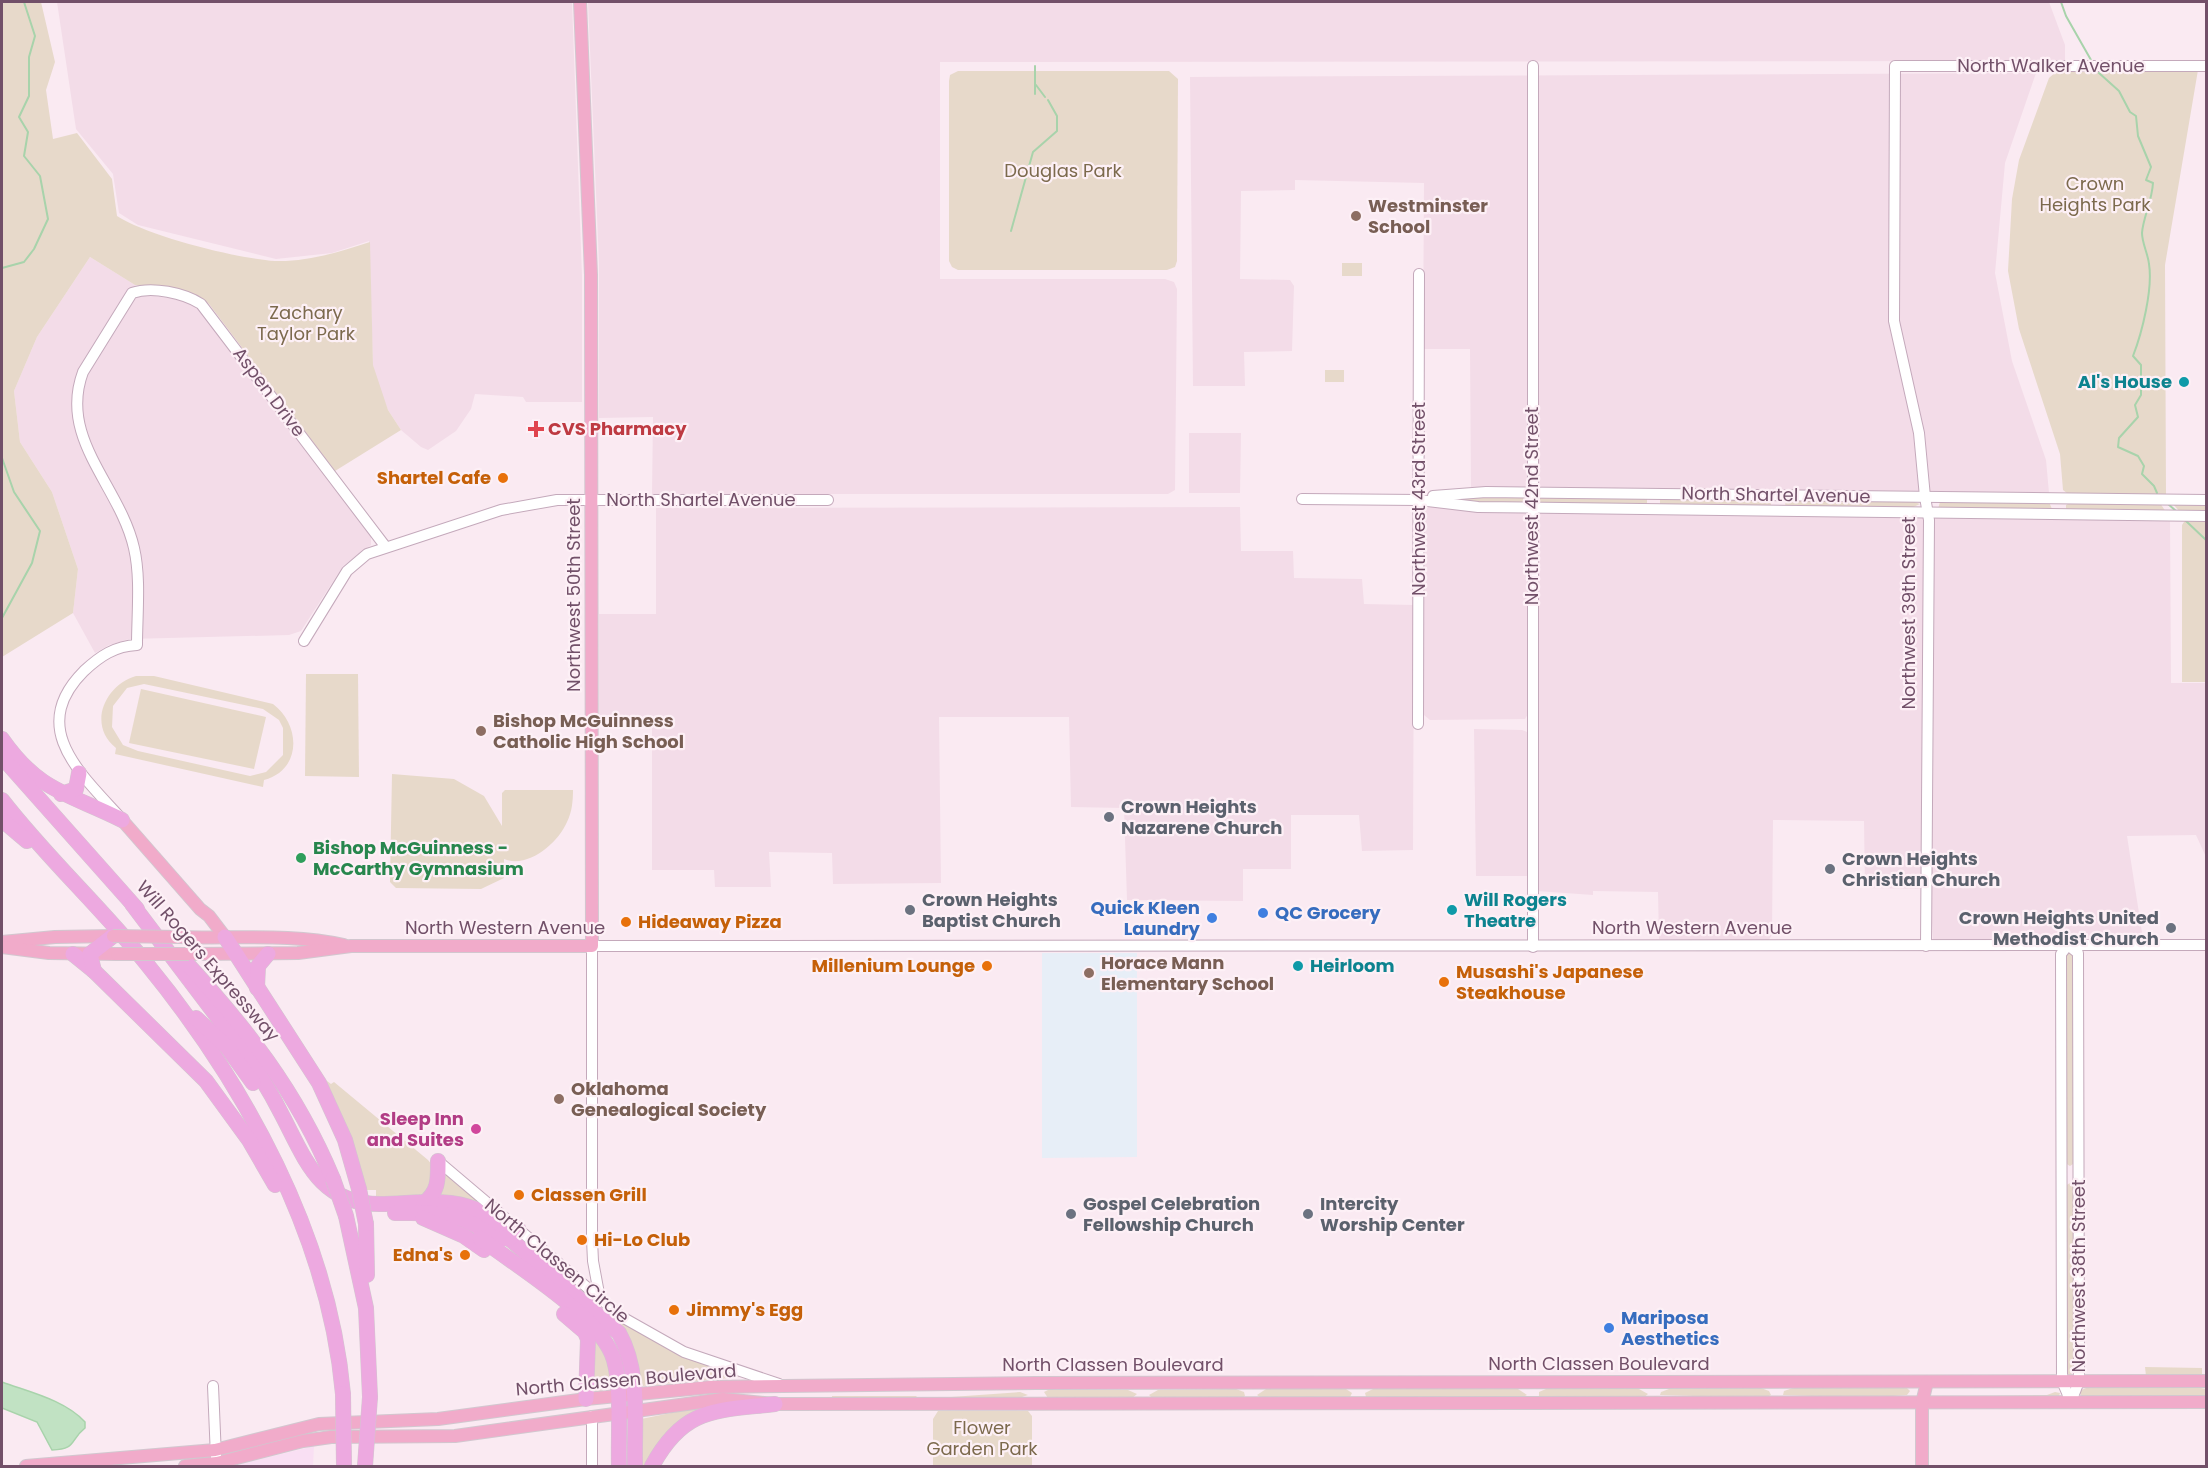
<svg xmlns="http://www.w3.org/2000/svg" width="2208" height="1468" font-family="Poppins,sans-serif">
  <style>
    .residential { fill: #f3dce8 }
    .commercial { fill: #f9dff3 }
    .education { fill: #e7eef7 }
    .green { fill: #e7d9ca; fill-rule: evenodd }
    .water { fill: #c1e2c3; stroke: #a8d3ab; stroke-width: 1.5 }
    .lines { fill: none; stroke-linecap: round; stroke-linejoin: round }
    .stream { stroke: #a8d3ab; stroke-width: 2 }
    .minor-casing { stroke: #c4a9bb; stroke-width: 12 }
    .major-casing { stroke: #d2c7cf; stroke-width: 14 }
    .highway-casing { stroke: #d2c7cf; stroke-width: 16 }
    .minor { stroke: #fff; stroke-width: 10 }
    .major { stroke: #f1abca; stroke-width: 12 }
    .highway { stroke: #eda9e0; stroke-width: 15 }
    .major-bridge-casing { stroke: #d2c7cf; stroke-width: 14; stroke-linecap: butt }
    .highway-bridge-casing { stroke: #d2c7cf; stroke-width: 16; stroke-linecap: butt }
    .major-bridge { stroke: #f1abca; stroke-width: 12 }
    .highway-bridge { stroke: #eda9e0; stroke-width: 15 }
    .education-dot { fill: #8d6e63; stroke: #fdf0f6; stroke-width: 2 }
    .culture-dot { fill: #0f9aa8; stroke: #fdf0f6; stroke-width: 2 }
    .health-dot { fill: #e0444e; stroke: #fdf0f6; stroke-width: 2 }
    .food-dot { fill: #e8710a; stroke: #fdf0f6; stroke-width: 2 }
    .worship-dot { fill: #6b7280; stroke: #fdf0f6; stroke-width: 2 }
    .leisure-dot { fill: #2e9e5b; stroke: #fdf0f6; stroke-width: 2 }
    .shop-dot { fill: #3f7fe0; stroke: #fdf0f6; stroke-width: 2 }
    .hotel-dot { fill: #d1479c; stroke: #fdf0f6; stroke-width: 2 }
    .labels { text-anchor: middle; stroke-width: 4.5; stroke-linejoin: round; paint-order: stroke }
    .street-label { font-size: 18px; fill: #725069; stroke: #fdf0f6 }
    .park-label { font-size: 18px; fill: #7c6a4d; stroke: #fdf0f6 }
    .education-label { font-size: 18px; font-weight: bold; fill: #785e54; stroke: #fdf0f6; text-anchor: start }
    .culture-label { font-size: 18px; font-weight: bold; fill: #0d838f; stroke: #fdf0f6; text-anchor: start }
    .health-label { font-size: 18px; font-weight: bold; fill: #be3a42; stroke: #fdf0f6; text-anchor: start }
    .food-label { font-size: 18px; font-weight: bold; fill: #c56008; stroke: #fdf0f6; text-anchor: start }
    .worship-label { font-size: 18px; font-weight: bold; fill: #5b616d; stroke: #fdf0f6; text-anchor: start }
    .leisure-label { font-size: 18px; font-weight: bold; fill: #27864d; stroke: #fdf0f6; text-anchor: start }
    .shop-label { font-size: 18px; font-weight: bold; fill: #366cbe; stroke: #fdf0f6; text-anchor: start }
    .hotel-label { font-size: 18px; font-weight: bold; fill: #b23c85; stroke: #fdf0f6; text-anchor: end }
  </style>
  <rect width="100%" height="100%" fill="#faeaf2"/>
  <g class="residential">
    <polygon points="57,2 572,2 582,276 582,402 526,402 523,397 475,394 471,409 456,431 428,450 421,447 401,430 388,410 376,381 373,365 369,241 332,253 276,259 138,225 119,213 113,174 76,129"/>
    <polygon points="588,2 2049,2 2065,45 2065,61 940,62 940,279 1165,279 1174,282 1177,289 1175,490 1168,494 652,494 653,417 599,418 599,263"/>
    <polygon points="2036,73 2005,163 1995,273 2012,361 2046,460 2049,493 1471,488 1470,349 1423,349 1424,183 1295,180 1295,190 1241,191 1240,279 1290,280 1294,286 1292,351 1244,352 1245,386 1193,386 1190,77"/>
    <polygon points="90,257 135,285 141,294 180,300 194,305 203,312 371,536 371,545 343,566 301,631 289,635 129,639 109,645 95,653 73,613 78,569 52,492 20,442 14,391 37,337"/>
    <polygon points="1189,433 1241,433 1240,493 1189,493"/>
    <polygon points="1429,506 1526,512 1527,515 1528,714 1525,719 1430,720 1424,715 1423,513"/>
    <polygon points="1240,507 1241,551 1293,551 1294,578 1362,579 1364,604 1414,605 1413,850 1362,851 1359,815 1291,815 1291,869 1243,869 1243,901 1127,900 1124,808 1071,807 1069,717 939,717 941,883 833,884 832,853 769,852 771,887 715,887 714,870 652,870 652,721 606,721 599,715 599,614 656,614 656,508"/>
    <polygon points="1542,512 2170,520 2171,683 2206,683 2206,857 2196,835 2127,836 2143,939 1933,939 1930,889 1865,888 1864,821 1773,820 1772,935 1768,941 1659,939 1658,892 1593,891 1593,895 1537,891 1537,517"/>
    <polygon points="1474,729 1522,730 1527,732 1527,876 1476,876"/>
  </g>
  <polygon class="commercial" points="314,1446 313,1466 233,1466"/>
  <polygon class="education" points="1042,953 1137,953 1137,1157 1042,1158"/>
  <g class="green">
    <path d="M 2,2 L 41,2 L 55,62 L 46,90 L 53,139 L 77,133 L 112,179 L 117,216 C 150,237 235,258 275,261 C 307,262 340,252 370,242 L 373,365 L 388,410 L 401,430 L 335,471 L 209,304 L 199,296 L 135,285 L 90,257 L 37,337 L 14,391 L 20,442 L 52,492 L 78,569 L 73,613 L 2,657 Z"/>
    <polygon points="2058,70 2198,70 2165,265 2166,495 2068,494 2063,490 2060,454 2019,329 2008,271 2012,199 2019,160 2049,78"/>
    <polygon points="958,71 1169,71 1178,79 1177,261 1175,267 1167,270 958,270 952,267 949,261 949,81 950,75"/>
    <rect x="1342" y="263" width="20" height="13"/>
    <rect x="1325" y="370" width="19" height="12"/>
    <polygon points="1476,496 1526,496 1526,504 1476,504 1462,499"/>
    <polygon points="1539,497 1647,498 1647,506 1539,504"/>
    <polygon points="1660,498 1771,499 1771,507 1660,506"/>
    <polygon points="1786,500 1912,501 1920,504 1909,509 1785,506"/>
    <polygon points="1940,502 2049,502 2052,509 1938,509"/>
    <polygon points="2071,502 2160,503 2166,512 2066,510 2066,505"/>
    <polygon points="2173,504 2206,504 2206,512 2180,512"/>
    <polygon points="2206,518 2206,682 2182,682 2182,525 2186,519"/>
    <polygon points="306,674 358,674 359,777 305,776"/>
    <path d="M 136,676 L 154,676 L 273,704 C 301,725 302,770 264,780 L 263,787 L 115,754 L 116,748 C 87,725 105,685 136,676 ZM 144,684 L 263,709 L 279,720 L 283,728 L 283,755 L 266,772 L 250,776 L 138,751 L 123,745 L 112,727 L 113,706 L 127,688 Z"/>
    <polygon points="141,689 266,717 254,769 129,743"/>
    <path d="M 392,774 L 454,779 L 484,796 L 502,826 L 502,793 L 505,790 L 573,790 C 573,801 572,812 567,822 C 558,843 528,869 504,859 L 504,878 L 481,889 L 396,888 L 390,882 Z"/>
    <polygon points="2067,952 2073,952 2073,1164 2070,1166 2065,1163 2065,956"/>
    <polygon points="315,1072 331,1084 334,1082 428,1160 432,1165 429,1195 376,1199 376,1190 364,1190"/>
    <polygon points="447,1174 503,1222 504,1226 438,1198 444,1175"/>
    <polygon points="2070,1183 2074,1186 2074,1372 2069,1375 2065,1373 2065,1186"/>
    <path d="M 607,1311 C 649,1340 691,1361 740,1377 L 643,1386 L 627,1339 Z"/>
    <path d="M 593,1335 C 604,1348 615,1372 607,1389 L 595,1392 Z"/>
    <polygon points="2145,1367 2202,1368 2202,1376 2146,1376"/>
    <polygon points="1761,1388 1769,1391 1771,1395 1765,1398 1660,1395 1661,1392 1669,1389"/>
    <polygon points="1793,1388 1907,1388 1910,1391 1907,1395 1869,1398 1783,1395 1784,1391"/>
    <polygon points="2086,1388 2201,1388 2206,1389 2206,1397 2082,1397 2079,1391"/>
    <polygon points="1236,1389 1244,1392 1245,1396 1242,1398 1152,1398 1149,1395 1158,1390"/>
    <polygon points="1266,1389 1346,1389 1352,1393 1350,1397 1261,1398 1257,1395"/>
    <polygon points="1373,1389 1518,1389 1527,1395 1523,1397 1366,1397 1365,1393"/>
    <polygon points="1546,1389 1639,1389 1648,1394 1643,1398 1539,1396 1539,1392"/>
    <polygon points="1048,1390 1128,1390 1137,1394 1131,1399 1048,1398 1044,1392"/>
    <polygon points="1020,1392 1028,1395 1019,1398 937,1398"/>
    <polygon points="2055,1392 2060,1393 2059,1396 1937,1397 2047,1395"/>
    <polygon points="832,1396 916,1396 917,1397 832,1399"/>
    <polygon points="706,1406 646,1466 639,1466 641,1419"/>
    <polygon points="938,1411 1028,1411 1032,1416 1032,1466 933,1466 933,1419"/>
  </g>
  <path class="water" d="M 2,1382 C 29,1392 65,1400 85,1422 L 85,1428 C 69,1441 77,1449 52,1450 L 37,1422 L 2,1408 Z"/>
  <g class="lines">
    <g class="stream">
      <polyline points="2061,2 2066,16 2091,60"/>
      <path d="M 2099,73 L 2119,91 L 2130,112 L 2136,116 L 2138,136 L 2151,167 L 2146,180 L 2153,183 C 2152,201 2143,218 2142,233 C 2142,243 2148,254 2149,264 C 2153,289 2142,333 2133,356 L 2141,365 L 2141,395 L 2135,405 L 2138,417 L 2119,438 L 2118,447 L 2138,456 L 2144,466 L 2142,474 L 2154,486 L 2157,493"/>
      <polyline points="1036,85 1045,97"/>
      <polyline points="1035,94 1035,66"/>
      <polyline points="1011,231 1033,152 1057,131 1057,116 1048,100"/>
      <polyline points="2,268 24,262 34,249 48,219 40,176 24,156 28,132 19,117 29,96 29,57 35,36 24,2"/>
      <polyline points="2,458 14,492 40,531 32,563 2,618"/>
      <polyline points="2167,503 2176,511"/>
      <polyline points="2186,521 2206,540"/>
    </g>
    <defs>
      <g id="minor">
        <polyline points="1533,66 1533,947"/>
        <polyline points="1433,496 1486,492 2206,500"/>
        <polyline points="1302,499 1419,500 1478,507 2206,516"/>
        <polyline points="304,641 347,571 367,554 501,510 557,500 828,500"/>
        <polyline points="1418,724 1419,274"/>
        <path d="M 119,816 C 79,772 28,727 84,671 C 100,656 115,646 137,645 C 137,614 141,578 134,548 C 120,486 58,439 83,372 L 132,293 C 152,286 184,293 201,304 L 385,546"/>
        <polygon points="2068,945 2078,953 2079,1381 2071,1402 2062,1381 2061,954"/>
        <polyline points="1926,946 1929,520 1925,497 1919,433 1894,321 1895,66 2206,66"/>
        <polyline points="438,1161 622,1317 684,1352 779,1384"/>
        <polyline points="600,1299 593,1261 592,1240 592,946 2206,945"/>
        <polyline points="213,1386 216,1457"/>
        <polyline points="592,1416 592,1466"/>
      </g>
      <g id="major">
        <polyline points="122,820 200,909 209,916 225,937"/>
        <path d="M 180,937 C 235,939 290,933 344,945"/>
        <polyline points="2,942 55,937 113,936"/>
        <polyline points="2,947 49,953 117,954"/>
        <polyline points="189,954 298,953 351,946 592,946 591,275 580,2"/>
        <polyline points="26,1466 215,1450 319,1424 438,1419 586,1399 711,1387 1036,1383 2206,1381"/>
        <polyline points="185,1466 217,1463 303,1441 331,1437 455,1436 723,1399 775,1404 2206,1402"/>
        <polyline points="1922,1466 1922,1403 1927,1382"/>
      </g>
      <g id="highway">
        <path d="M 2,739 C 39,792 68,793 122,820"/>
        <polyline points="2,757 137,909"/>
        <polyline points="61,794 76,789 79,773"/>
        <path d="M 2,800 C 46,857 100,906 146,963 C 245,1084 329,1236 343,1394"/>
        <polyline points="2,820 27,841"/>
        <path d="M 132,904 L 247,1056 C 260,1075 272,1095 282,1115 C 306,1161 320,1204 380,1204 C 411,1204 446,1197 475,1209 L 619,1333 C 641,1372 634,1422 635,1466"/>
        <polyline points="225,937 319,1083 345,1140 359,1189"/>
        <polyline points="73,954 94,971 206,1081 249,1140 275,1185"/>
        <path d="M 180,956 C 245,1026 296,1090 333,1179"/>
        <polyline points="94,971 90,954 113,936"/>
        <polyline points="257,988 258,966 268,954"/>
        <polyline points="196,1018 227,1047 253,1083"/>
        <path d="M 424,1203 C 439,1191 438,1179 438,1161"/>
        <path d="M 395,1213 C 439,1213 460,1210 495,1239 L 510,1238 L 518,1228"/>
        <polyline points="346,1216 366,1308 370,1397"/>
        <polyline points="423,1218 464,1236 484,1250"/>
        <polyline points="366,1224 367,1275"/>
        <path d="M 480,1238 C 516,1266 602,1317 614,1360 C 622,1388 618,1436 619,1466"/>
        <polyline points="564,1314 585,1332 588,1339 586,1399"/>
        <path d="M 652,1466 C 684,1407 715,1411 775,1404"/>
      </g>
    </defs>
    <use href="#minor" class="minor-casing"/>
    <use href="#major" class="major-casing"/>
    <use href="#highway" class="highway-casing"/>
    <use href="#minor" class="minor"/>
    <use href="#major" class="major"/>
    <use href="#highway" class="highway"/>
    <defs>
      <g id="major-bridge">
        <polyline points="113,936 180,937"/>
        <polyline points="117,954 189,954"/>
      </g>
      <g id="highway-bridge">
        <polyline points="333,1179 346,1216"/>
        <polyline points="359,1189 366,1224"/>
        <polyline points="343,1394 344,1466"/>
        <polyline points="365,1466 370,1397"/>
      </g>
    </defs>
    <use href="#major-bridge" class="major-bridge-casing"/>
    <use href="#highway-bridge" class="highway-bridge-casing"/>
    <use href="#major-bridge" class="major-bridge"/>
    <use href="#highway-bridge" class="highway-bridge"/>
  </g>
  <g class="education-dot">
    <circle cx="1356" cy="216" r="6"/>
    <circle cx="481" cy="731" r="6"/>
    <circle cx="1089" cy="973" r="6"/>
    <circle cx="559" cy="1099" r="6"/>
  </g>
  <g class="culture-dot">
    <circle cx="2184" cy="382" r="6"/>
    <circle cx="1452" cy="910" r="6"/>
    <circle cx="1298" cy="966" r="6"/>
  </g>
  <path class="health-dot" d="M533 420h6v6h6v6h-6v6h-6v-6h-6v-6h6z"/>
  <g class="food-dot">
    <circle cx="503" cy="478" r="6"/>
    <circle cx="626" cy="922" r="6"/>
    <circle cx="987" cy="966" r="6"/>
    <circle cx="1444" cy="982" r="6"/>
    <circle cx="519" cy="1195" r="6"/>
    <circle cx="582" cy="1240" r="6"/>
    <circle cx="465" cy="1255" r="6"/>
    <circle cx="674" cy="1310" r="6"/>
  </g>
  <g class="worship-dot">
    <circle cx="1109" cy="817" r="6"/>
    <circle cx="1830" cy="869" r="6"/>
    <circle cx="910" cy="910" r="6"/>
    <circle cx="2171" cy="928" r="6"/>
    <circle cx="1071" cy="1214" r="6"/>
    <circle cx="1308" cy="1214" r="6"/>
  </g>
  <circle class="leisure-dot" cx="301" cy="858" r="6"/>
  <g class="shop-dot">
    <circle cx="1263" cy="913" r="6"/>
    <circle cx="1212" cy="918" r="6"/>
    <circle cx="1609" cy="1328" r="6"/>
  </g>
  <circle class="hotel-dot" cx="476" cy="1129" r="6"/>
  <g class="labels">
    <g class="street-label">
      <text x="2051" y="72">North Walker Avenue</text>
      <text transform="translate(269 392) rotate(53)" y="6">Aspen Drive</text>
      <text transform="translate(1776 495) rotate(1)" y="6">North Shartel Avenue</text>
      <text transform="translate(1419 499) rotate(-90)" y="6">Northwest 43rd Street</text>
      <text x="701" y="506">North Shartel Avenue</text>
      <text transform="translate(1532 506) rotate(-90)" y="6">Northwest 42nd Street</text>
      <text transform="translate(574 595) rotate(-90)" y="6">Northwest 50th Street</text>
      <text transform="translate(1909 613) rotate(-90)" y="6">Northwest 39th Street</text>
      <text x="505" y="934">North Western Avenue</text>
      <text x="1692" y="934">North Western Avenue</text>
      <text transform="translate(208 961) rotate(49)" y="6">Will Rogers Expressway</text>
      <text transform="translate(557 1261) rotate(40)" y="6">North Classen Circle</text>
      <text transform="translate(2079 1276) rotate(-90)" y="6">Northwest 38th Street</text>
      <text x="1599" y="1370">North Classen Boulevard</text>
      <text x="1113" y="1371">North Classen Boulevard</text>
      <text transform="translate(626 1380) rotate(-5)" y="6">North Classen Boulevard</text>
    </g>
    <g class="park-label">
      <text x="1063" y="177">Douglas Park</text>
      <text x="2095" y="190">Crown<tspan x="2095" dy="21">Heights Park</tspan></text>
      <text x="306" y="319">Zachary<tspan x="306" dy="21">Taylor Park</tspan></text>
      <text x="982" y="1434">Flower<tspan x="982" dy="21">Garden Park</tspan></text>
    </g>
    <g class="education-label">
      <text x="1368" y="212">Westminster<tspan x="1368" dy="21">School</tspan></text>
      <text x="493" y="727">Bishop McGuinness<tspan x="493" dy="21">Catholic High School</tspan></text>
      <text x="1101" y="969">Horace Mann<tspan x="1101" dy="21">Elementary School</tspan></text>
      <text x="571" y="1095">Oklahoma<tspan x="571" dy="21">Genealogical Society</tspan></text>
    </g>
    <g class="culture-label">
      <text x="2172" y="388" text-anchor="end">Al's House</text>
      <text x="1464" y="906">Will Rogers<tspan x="1464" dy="21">Theatre</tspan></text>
      <text x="1310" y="972">Heirloom</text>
    </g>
    <g class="health-label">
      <text x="548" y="435">CVS Pharmacy</text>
    </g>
    <g class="food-label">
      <text x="491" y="484" text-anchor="end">Shartel Cafe</text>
      <text x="638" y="928">Hideaway Pizza</text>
      <text x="975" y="972" text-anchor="end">Millenium Lounge</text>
      <text x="1456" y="978">Musashi's Japanese<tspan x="1456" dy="21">Steakhouse</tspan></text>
      <text x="531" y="1201">Classen Grill</text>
      <text x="594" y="1246">Hi-Lo Club</text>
      <text x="453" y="1261" text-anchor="end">Edna's</text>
      <text x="686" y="1316">Jimmy's Egg</text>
    </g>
    <g class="worship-label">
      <text x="1121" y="813">Crown Heights<tspan x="1121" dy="21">Nazarene Church</tspan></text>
      <text x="1842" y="865">Crown Heights<tspan x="1842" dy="21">Christian Church</tspan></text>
      <text x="922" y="906">Crown Heights<tspan x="922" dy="21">Baptist Church</tspan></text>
      <text x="2159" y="924" text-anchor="end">Crown Heights United<tspan x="2159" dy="21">Methodist Church</tspan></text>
      <text x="1083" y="1210">Gospel Celebration<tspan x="1083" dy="21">Fellowship Church</tspan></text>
      <text x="1320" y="1210">Intercity<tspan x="1320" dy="21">Worship Center</tspan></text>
    </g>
    <g class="leisure-label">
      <text x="313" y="854">Bishop McGuinness -<tspan x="313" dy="21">McCarthy Gymnasium</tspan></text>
    </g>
    <g class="shop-label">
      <text x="1200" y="914" text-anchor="end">Quick Kleen<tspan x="1200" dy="21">Laundry</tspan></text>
      <text x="1275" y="919">QC Grocery</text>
      <text x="1621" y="1324">Mariposa<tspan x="1621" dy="21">Aesthetics</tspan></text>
    </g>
    <g class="hotel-label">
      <text x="464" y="1125">Sleep Inn<tspan x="464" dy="21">and Suites</tspan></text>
    </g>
  </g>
  <rect width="2208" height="1468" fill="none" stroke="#725069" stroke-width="6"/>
</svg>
